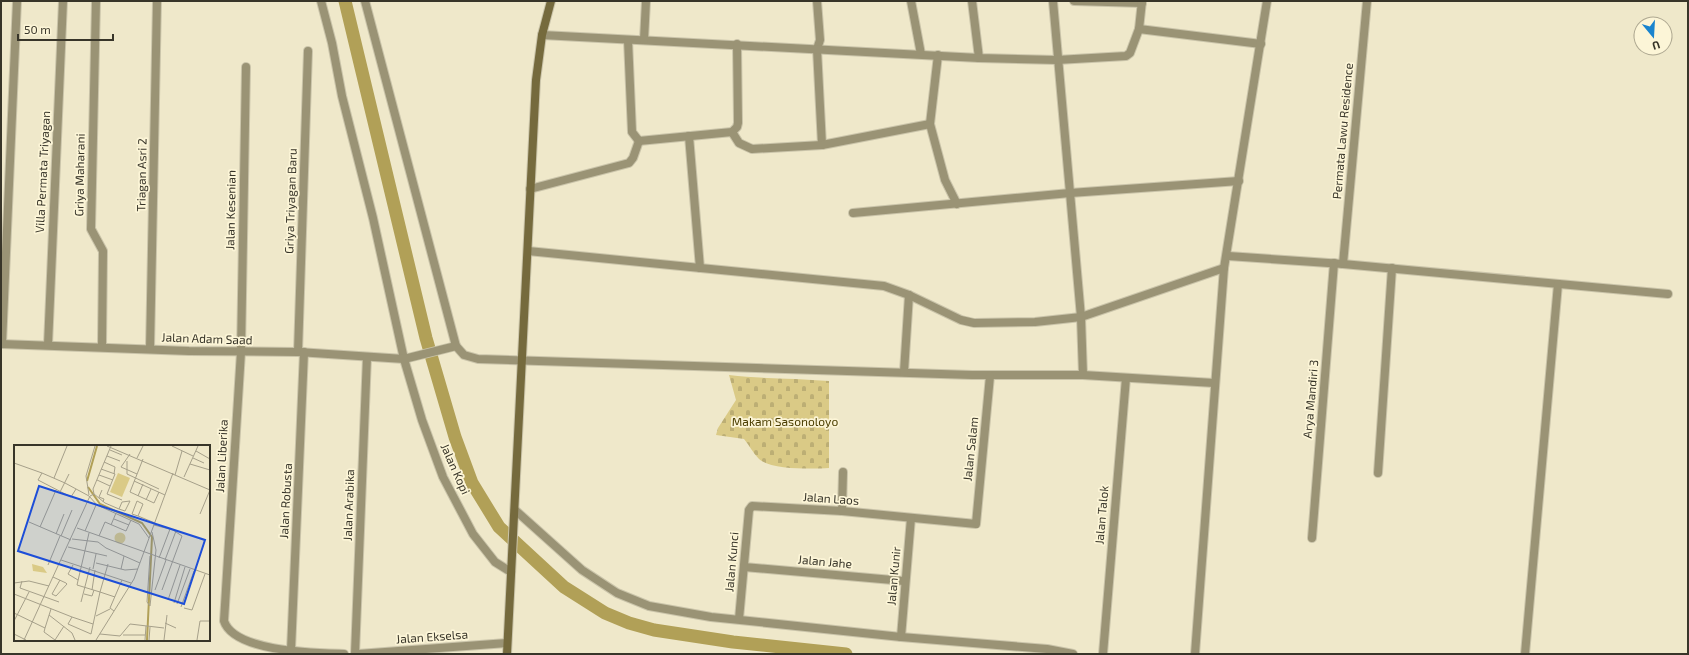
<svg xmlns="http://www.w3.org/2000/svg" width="1689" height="655" font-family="'Exo 2',sans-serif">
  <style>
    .cemetery { fill: url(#cemetery-stones) }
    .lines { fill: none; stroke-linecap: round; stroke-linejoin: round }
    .canal { stroke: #b1a057; stroke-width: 13 }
    .minor-casing { stroke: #cac4aa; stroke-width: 10 }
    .tertiary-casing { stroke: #cac4aa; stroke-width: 10 }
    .secondary-casing { stroke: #cac4aa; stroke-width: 10 }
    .minor { stroke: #9a9375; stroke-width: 8 }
    .tertiary { stroke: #9a9375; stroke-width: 8 }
    .secondary { stroke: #756a3d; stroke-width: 8 }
    .labels { text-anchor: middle; stroke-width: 3.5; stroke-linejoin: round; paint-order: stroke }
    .street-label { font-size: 12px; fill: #383529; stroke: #fcf5d7 }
    .park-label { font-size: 12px; fill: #4c3f02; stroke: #fcf5d7 }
    .inset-river { fill: none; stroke: #b1a057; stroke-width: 2 }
    .inset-road { fill: none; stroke: #a6a08a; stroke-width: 1 }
    .view { fill: #1d4ed8; fill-opacity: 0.15; stroke: #1d4ed8; stroke-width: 2 }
    .inset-edge { fill: none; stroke: #383529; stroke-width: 2 }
  </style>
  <defs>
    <pattern id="cemetery-stones" width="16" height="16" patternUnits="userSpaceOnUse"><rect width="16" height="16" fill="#daca86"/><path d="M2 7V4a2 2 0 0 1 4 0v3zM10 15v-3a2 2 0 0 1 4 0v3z" fill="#bcae74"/></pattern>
  </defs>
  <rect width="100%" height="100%" fill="#efe8ca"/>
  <path class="cemetery" d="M 729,375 C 762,379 795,378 829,381 L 829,468 C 813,469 771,470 759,459 C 753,453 749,445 744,439 L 716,435 L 718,428 L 736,400 Z"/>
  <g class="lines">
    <polyline class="canal" points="345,1 426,338 455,437 472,483 499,527 564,587 605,613 629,623 654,630 733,642 846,654"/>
    <defs>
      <g id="minor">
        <polyline points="96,1 91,229 103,251 102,347"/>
        <polyline points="321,1 332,43 342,96 373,218 404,359 422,420 443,477 473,534 495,562 511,572"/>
        <polyline points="365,1 456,346"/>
        <polyline points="817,1 820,40 817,49 822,145"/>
        <polyline points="911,1 921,54"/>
        <polyline points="972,1 979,58"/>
        <polyline points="1053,1 1081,317 1083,375"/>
        <polyline points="1074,1 1142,3"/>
        <polyline points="1139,29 1142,1"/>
        <polyline points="542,35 979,58 1057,60 1126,56 1130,53 1139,29 1261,44"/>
        <polyline points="628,40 632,132 639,141 732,132 737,127 738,123 737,44"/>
        <polyline points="644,40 646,1"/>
        <polyline points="938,55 930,124 945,180 957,204"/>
        <path d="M 246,67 L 241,352 L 224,621 C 234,652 316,653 344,654"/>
        <polyline points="732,132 739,143 752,149 822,145 930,124"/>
        <polyline points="689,136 700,268"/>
        <polyline points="530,189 629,163 633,158 639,141"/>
        <polyline points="853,213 1070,193 1239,181"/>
        <polyline points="528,251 884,286 909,295 961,320 974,323 1035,322 1081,317 1224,268"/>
        <polyline points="1228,256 1343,264 1668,294"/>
        <polyline points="1343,264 1367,1"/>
        <polyline points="1,344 189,351 298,352 404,359 456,346 464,355 478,359 972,375 1083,375 1214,383"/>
        <polyline points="2,344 17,1"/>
        <polyline points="48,345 63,1"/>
        <polyline points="150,349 157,1"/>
        <polyline points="298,352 308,51"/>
        <polyline points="904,372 909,295"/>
        <polyline points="1378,473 1392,268"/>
        <polyline points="515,510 582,570 617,593 649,606 711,617 901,637 1047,649 1073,654"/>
        <polyline points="842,511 843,472"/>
        <polyline points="1312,538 1334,263"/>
        <polyline points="744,567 904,581"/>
        <polyline points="739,619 749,510 752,506 842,511 976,524 990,376"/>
        <polyline points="901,637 911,518"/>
        <polyline points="291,650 304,352"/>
        <polyline points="355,654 367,357"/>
        <polyline points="358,654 507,643"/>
        <polyline points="1103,654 1126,378"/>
        <polyline points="1525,654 1558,284"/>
      </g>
      <polyline id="tertiary" points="1195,654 1224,268 1267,1"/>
      <polyline id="secondary" points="507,654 536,80 542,35 551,1"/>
    </defs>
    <use href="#minor" class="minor-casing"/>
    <use href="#tertiary" class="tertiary-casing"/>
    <use href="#secondary" class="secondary-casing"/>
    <use href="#minor" class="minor"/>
    <use href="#tertiary" class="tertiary"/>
    <use href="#secondary" class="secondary"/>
  </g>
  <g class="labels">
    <g class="street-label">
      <text transform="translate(1343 131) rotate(-85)" y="4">Permata Lawu Residence</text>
      <text transform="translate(43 172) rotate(-87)" y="4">Villa Permata Triyagan</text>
      <text transform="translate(80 175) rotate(-89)" y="4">Griya Maharani</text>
      <text transform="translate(142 175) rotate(-89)" y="4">Triagan Asri 2</text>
      <text transform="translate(291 201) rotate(-88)" y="4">Griya Triyagan Baru</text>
      <text transform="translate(231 210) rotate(-89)" y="4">Jalan Kesenian</text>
      <text transform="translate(207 339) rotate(2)" y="4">Jalan Adam Saad</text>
      <text transform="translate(1311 399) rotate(-85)" y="4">Arya Mandiri 3</text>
      <text transform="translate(971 449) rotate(-84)" y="4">Jalan Salam</text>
      <text transform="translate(222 456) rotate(-87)" y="4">Jalan Liberika</text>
      <text transform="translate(455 469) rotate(66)" y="4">Jalan Kopi</text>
      <text transform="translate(831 499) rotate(4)" y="4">Jalan Laos</text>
      <text transform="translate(286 501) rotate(-87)" y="4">Jalan Robusta</text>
      <text transform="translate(349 505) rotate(-88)" y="4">Jalan Arabika</text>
      <text transform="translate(1102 515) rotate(-85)" y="4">Jalan Talok</text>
      <text transform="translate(732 562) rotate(-85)" y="4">Jalan Kunci</text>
      <text transform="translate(825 562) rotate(5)" y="4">Jalan Jahe</text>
      <text transform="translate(894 576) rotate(-85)" y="4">Jalan Kunir</text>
      <text transform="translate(432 637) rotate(-4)" y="4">Jalan Ekselsa</text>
    </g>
    <g class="park-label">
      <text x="785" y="426">Makam Sasonoloyo</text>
    </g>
  </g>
  <g transform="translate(14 445)">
    <rect width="196" height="196" fill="#efe8ca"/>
    <path d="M 104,28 L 116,33 L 108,52 L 96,47 Z" fill="#daca86"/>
    <path d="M100.5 93a5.5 5.5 0 1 1 11 0a5.5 5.5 0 1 1-11 0ZM 18,119 L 29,122 L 33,128 L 19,126 Z" fill="#daca86"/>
    <path class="inset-river" d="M 73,36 L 83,1M 74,42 L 86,59 L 128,78 L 138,92 L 133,195"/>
    <path class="inset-road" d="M 93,1 L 196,45M 158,1 L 179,11M 96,5 L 108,10M 182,6 L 196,14M 116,9 L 107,22 L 123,29M 93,11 L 106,16M 123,13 L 129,1M 179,13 L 190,18M 129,14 L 116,47 L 140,58 L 145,47M 113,16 L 113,29 L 145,44M 90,17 L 101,22 L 100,29M 0,18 L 28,28M 176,19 L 196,25M 87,24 L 101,29 L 93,49 L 108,55M 85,30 L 99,35M 161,30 L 168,6M 170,32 L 184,1M 40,33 L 53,1M 83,35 L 96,41M 120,36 L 151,50M 62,44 L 57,52 L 24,35 L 28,28 L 51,38 L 75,51 L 83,60 L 125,79 L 135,93M 88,45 L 85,52 L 90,54 L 89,57M 46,47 L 55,29M 80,49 L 91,58 L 105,64 L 111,66 L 116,56 L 108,57 L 105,64M 75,50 L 72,31 L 81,1M 124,51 L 129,39M 132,55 L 137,44M 186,69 L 196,45M 124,71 L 129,59 L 123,56 L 118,69 L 124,71 L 141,78M 100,74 L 115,80M 15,77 L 57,95M 97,80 L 102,68M 140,80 L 159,85 L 168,91 L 148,145M 26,82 L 42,45M 63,83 L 196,130M 71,86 L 82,60M 75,88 L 63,140 L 86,147 L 94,119M 42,89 L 50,69M 47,91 L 58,65M 85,91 L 91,77 L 112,86 L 117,75M 58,94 L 84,97 L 92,103 L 126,118M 54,102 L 93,111M 136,111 L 133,157 L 136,161 L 142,105 L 138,87M 145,113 L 156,84M 47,115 L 117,138M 151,115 L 162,86M 82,118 L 111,125 L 124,124M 34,120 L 46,91M 59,120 L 54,129 L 64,135M 79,124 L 82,109M 107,124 L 110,111M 39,132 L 52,138 L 53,139 L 42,151 L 38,149 L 46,135M 8,136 L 6,143 L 45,157M 0,138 L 15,136 L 35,141M 78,145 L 81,125M 141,145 L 152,115M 0,149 L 58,172 L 54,179 L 77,189 L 86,147 L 101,152M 70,149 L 78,151 L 80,145M 154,155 L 166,120M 67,157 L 76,122M 160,158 L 171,122M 163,159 L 176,124M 167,162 L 180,126M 170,163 L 178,165 L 191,129M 100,166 L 96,163 L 108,135M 0,168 L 31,183 L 37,164M 35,170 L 58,188 L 61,195M 82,171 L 96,164M 58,172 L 79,179M 0,176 L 15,147M 151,178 L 162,183M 31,183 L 30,187 L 41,195M 0,189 L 12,195M 86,189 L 106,191 L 116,179 L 150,183M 109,190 L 131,190M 10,195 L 76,51 L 80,49 L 79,44 L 97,1M 41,195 L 50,181M 82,195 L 120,134 L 159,28M 131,195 L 132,181M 135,195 L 136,182M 150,195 L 153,170M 183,195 L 186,176 L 196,176"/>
    <path class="view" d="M 25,41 L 191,95 L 170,159 L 4,106 Z"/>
    <rect width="196" height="196" class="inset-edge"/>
  </g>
  <rect width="1689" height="655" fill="none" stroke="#383529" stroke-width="4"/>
  <g transform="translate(1653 36) rotate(162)"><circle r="19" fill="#fcf5d7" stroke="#aea891"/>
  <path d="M0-3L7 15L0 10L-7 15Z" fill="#1984ce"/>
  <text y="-6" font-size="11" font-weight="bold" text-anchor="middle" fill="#383529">U</text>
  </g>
  <path d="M18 34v6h95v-6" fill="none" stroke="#383529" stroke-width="2"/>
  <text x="24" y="34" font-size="12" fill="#383529" stroke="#fcf5d7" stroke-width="3" paint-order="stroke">50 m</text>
</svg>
